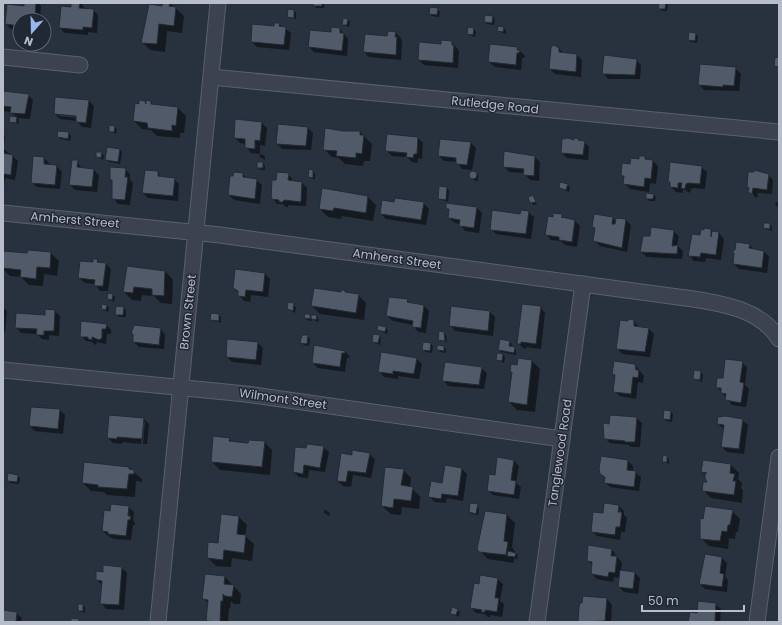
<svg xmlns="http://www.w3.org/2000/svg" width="782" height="625" font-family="Poppins,sans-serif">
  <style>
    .shadow { fill: #0007; fill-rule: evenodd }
    .building { fill: #515a69; stroke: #222a35 }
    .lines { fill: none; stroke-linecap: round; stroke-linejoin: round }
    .street-casing { stroke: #59616c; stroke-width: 17 }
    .street { stroke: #3c434e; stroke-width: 15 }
    .labels { text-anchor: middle; stroke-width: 3; stroke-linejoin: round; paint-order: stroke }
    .street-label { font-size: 12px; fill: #b8bec9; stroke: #202833 }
  </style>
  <rect width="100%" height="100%" fill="#28313e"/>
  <g class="shadow">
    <polygon points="25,3 38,3 41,6 40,20 20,20 20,30 11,29 6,24 25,7"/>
    <polygon points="72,3 81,3 85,9 93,10 98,15 97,33 88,32 88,35 65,33 60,28 72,8"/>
    <polygon points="164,3 170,3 184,16 182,33 167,31 165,52 150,50 142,42 163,7"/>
    <polygon points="314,3 324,3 324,8 316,8"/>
    <polygon points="660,3 666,3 668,5 667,11 662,11 659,8"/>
    <polygon points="437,9 440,12 439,17 432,16 430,14"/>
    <polygon points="294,11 296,13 296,19 288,17"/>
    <polygon points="493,16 495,19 494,25 487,24 485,21"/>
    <polygon points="348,20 350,22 349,27 343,25"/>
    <polygon points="279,24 291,33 289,50 257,47 252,42"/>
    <polygon points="504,28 506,31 506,34 498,31"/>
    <polygon points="340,29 348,39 347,56 314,52 309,47"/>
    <polygon points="474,29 476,32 475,37 468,34"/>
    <polygon points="396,33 401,38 402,43 401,60 369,57 364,52"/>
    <polygon points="695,34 698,36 697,43 691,42 689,40"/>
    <polygon points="452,42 459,51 458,68 424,65 419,60 442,45"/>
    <polygon points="517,48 525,56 524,58 522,58 521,70 495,67 489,62"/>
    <polygon points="559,48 564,54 577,55 582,60 581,77 555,74 550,69"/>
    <polygon points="636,60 641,65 640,79 608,79 603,73"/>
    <polygon points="735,68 741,74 739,91 704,90 699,85"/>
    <polygon points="3,92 28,95 33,100 30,119 17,118 11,112 4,111"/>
    <path d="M 89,101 L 94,106 L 91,128 L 82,127 L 77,121 L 60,119 L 55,114 ZM 59,114 L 81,116 L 81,118 L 59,116 Z"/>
    <polygon points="140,101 151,102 155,106 178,108 186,116 184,133 180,133 180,138 157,136 151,130 142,129 134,121"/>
    <polygon points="17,118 19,120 18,124 10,121"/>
    <polygon points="262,123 267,128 265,146 260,145 260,154 251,153 246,147 246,144 240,143 235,138"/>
    <polygon points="114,127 117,129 116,134 110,131"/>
    <polygon points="308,128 313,133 311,150 282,149 277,144"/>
    <polygon points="326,129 343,132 360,132 372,144 370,161 364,161 363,166 345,164 339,158 332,157 324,149"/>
    <polygon points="69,133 71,136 70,141 61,139 58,137"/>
    <polygon points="3,134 5,136 4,145 3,145"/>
    <polygon points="388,135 418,138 423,143 422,159 418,158 418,163 412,162 407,157 392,156 386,150"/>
    <polygon points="577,139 584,142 589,147 588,160 567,158 562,153"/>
    <polygon points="471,143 476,148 472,170 462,169 457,162 444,161 439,156"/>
    <polygon points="3,148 18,161 15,180 5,178 4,186"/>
    <polygon points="108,148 120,150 122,152 120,164 109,162 106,160"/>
    <polygon points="505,152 535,157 540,162 539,181 530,180 524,173 509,172 504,166"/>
    <polygon points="101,153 104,156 103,160 97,157"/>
    <polygon points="260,154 265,156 265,160 260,157"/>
    <polygon points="644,157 648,160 653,161 658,166 656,184 650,183 649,192 630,189 624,183 625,178 622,176 631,165"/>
    <polygon points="44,158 49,163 49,166 57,166 62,172 60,189 37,187 32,182"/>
    <polygon points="77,161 82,169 94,170 99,175 97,192 75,190 70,185"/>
    <polygon points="258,163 263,163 265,166 265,170 260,170 258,167"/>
    <polygon points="701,167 707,172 705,189 693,188 691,189 690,193 683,189 683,193 676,192 671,187 669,182"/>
    <polygon points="125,169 130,174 130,180 133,183 130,205 118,204 113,198 113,182 111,180"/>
    <polygon points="310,171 315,173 315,180 309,177"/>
    <polygon points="157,172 163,178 174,179 179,184 178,201 148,198 143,193"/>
    <polygon points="471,172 479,175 477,182 471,177"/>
    <polygon points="243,174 248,179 256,180 262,185 260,204 234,200 229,195 234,178"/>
    <polygon points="288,174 293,180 293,182 302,183 307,188 306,206 288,205 288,207 286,207 283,204 277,204 272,198 277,181"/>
    <polygon points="768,175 773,180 772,194 758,193 757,198 755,197 748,187"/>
    <polygon points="567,185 570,187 569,192 560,188"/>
    <polygon points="440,187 447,188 449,191 448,204 477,208 482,213 479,233 465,231 460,224 455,223 449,218 450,212 447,208 448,202 439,199"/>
    <polygon points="653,194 656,197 655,201 649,201 647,198"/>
    <polygon points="533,196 537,204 533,205 530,197"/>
    <polygon points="368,197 376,205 373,221 342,216 341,219 328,217 320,209"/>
    <polygon points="776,202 779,202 779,208 775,205"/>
    <polygon points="423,203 429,209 426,225 386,219 381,214"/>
    <polygon points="528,212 534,217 531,239 496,234 491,229"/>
    <polygon points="554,214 575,221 580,226 577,247 565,245 561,241 551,240 546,234"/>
    <polygon points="613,218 616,222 626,220 631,225 627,252 600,246 594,240 596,229 593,227"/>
    <polygon points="770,224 772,227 772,231 764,228"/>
    <polygon points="705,229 719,233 724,239 721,260 706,258 705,262 694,261 689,255"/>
    <polygon points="673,231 679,236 677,245 683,251 682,259 647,257 641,252 650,238"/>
    <polygon points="749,245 755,250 764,251 769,257 767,273 739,269 734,264"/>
    <polygon points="3,252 28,254 51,253 59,261 57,276 44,274 43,286 29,285 21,277 10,276 3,269"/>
    <polygon points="97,260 100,263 106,264 111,269 108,291 100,291 95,284 85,283 79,278"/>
    <polygon points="165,271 173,280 172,304 161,303 154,296 142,295 141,301 132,300 124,292"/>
    <polygon points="265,274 270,279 268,297 251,295 250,302 244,301 234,288"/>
    <polygon points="345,291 348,294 358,295 366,303 364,320 320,314 312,306"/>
    <polygon points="113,295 115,297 114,302 108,299"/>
    <polygon points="407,300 411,304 424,306 429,311 426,333 418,332 413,325 393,321 387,316"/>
    <polygon points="289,303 296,307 295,313 288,309"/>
    <polygon points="107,306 109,308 108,312 102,309"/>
    <polygon points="3,307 7,311 5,333 3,333"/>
    <polygon points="452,307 490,312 495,317 493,336 455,331 450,325"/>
    <polygon points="540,307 545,313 541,349 526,347 526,349 523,348 518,343"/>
    <polygon points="124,308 126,310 126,317 119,317 116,314"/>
    <polygon points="55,311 60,316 59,336 49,335 49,340 42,339 37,334 21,333 16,327"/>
    <polygon points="219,315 221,317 221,323 211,319"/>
    <polygon points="310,315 312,317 316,316 319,319 318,322 312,319 312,321 307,320 305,318"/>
    <polygon points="621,321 634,321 639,327 649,329 654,334 650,357 622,354 617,348"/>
    <polygon points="106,324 111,330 111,334 107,334 106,344 97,342 96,345 94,344 92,342 86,341 81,336"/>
    <polygon points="385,328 388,330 387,334 378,330"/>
    <polygon points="160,329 165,334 164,349 139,347 134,342 134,336 132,334"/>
    <polygon points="443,332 446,335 447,342 439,339"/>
    <polygon points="307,336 310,339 309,346 304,345 301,343"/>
    <polygon points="379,336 381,338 380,345 373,342"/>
    <polygon points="509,342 512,344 511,347 516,350 516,355 501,352 499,349"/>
    <polygon points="258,343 263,348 261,365 232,362 227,357"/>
    <polygon points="431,344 433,346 432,353 426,352 423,350"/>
    <polygon points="315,346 345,351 350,357 347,358 345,372 318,368 313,363"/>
    <polygon points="443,347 446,349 446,353 440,352 438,350"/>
    <polygon points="502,354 505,357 504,363 497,360"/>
    <polygon points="416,358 422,364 419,379 398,376 398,379 384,377 379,371"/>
    <polygon points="532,361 540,369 535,412 517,410 509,402 513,373 511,371"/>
    <polygon points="742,362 747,367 745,385 749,389 746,407 732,405 717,387"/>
    <polygon points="635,365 644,376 643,383 638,382 636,399 620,396 614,391 616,377 613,374"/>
    <polygon points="481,368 487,373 484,389 448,386 443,380"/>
    <polygon points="695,371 703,374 702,382 694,378"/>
    <polygon points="60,410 65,415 63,434 35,431 30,426"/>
    <polygon points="671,412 673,414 672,422 666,421 664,419"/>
    <polygon points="110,416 144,419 149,424 147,444 143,444 145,422 143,422 141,444 122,442 122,444 113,443 108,438"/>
    <polygon points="636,418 642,423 640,447 631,447 629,445 610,443 605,438 610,425"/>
    <polygon points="742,420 748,425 744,454 727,452 722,447 724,429 718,424"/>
    <polygon points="229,439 232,442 249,444 264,442 272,450 270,475 220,470 212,462"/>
    <polygon points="323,447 329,452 325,472 309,470 308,478 299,477 294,472 307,449"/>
    <polygon points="369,454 375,459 371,478 353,475 351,487 343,486 338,481 352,456"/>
    <polygon points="664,456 669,459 669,464 663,461"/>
    <polygon points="602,457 628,461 633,466 633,471 641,477 639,491 610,487 605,482 606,478 601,474"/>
    <polygon points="514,461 519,466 516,483 521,487 519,499 493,495 488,490 495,476"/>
    <polygon points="731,465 739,473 738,479 742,483 741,488 743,490 742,503 711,498 703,490 709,483 702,471"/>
    <polygon points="446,466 462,469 467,474 463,501 447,498 446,503 435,502 430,497 443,484"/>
    <polygon points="129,468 142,479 142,482 136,481 135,497 107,495 104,492 91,491 83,483"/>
    <polygon points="403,470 411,478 410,487 420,496 419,509 402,507 401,515 391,514 382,506"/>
    <polygon points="17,476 20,478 19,484 10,483 8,480"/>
    <path d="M 605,504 L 619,506 L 624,511 L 624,515 L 627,518 L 625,532 L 621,532 L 620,540 L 597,536 L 592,531 L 604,514 ZM 618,509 L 620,509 L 619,517 L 617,517 Z"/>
    <polygon points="477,505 479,508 478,515 472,514 470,512"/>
    <polygon points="128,507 134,512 133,520 135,523 135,525 133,525 131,540 114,539 108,536 103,531 111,512"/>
    <polygon points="324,509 330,513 329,516 324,513"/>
    <polygon points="732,511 740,519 738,532 736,532 735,539 729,538 728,549 709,546 701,538"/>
    <polygon points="507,515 515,523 512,547 518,556 517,559 514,558 514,563 488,559 480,551"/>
    <polygon points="239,517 247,525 245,536 254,544 252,561 232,558 231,567 216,566 208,558"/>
    <polygon points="612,550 622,563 621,571 635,573 640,578 638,594 624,592 619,587 620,578 614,577 613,582 597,579 592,574 593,566 588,561"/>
    <polygon points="722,558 727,563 725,577 728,580 727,592 705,589 700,584"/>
    <polygon points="122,568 127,573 124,610 106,609 101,603 102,585 97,580 104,573"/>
    <polygon points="225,577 241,594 240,604 234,604 231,601 230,609 229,608 228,622 209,622 207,621 209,604 203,598"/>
    <polygon points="497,579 503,584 500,601 504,604 502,617 490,615 490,617 488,617 485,614 476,613 471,607 480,585"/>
    <polygon points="607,599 612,605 611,622 579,621"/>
    <polygon points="715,604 721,609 720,622 689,622 698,614"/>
    <polygon points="83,605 85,607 85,613 79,611"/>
    <polygon points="453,609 460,612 459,617 452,613"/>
    <polygon points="16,613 22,618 21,622 3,622 3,617"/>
  </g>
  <g class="building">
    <polygon points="24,3 36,3 35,20 20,20 20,26 5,24 7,4 24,6"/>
    <polygon points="71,3 80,3 79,8 94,9 92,28 83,27 83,30 59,28 61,6 71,7"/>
    <polygon points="163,3 170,3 169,6 176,7 174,26 159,24 157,44 141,43 149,4 162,6"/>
    <rect x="313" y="3" width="9" height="3"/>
    <polygon points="659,3 666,3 665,9 658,9"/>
    <polygon points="430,7 438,8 437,15 429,14"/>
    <polygon points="288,9 294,10 294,18 287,17"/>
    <polygon points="485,15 493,16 492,23 484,22"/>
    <polygon points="343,18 348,19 347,25 342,25"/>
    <polygon points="274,23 280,23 279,26 286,27 284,45 251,42 252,24 274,26"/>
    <polygon points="498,26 504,27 503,32 497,31"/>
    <polygon points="331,27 340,28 340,33 344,33 342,51 308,47 310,30 331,32"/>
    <polygon points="468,27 474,28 473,35 467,34"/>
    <polygon points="388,31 396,32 395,37 397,37 396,55 363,52 365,34 387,36"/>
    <polygon points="689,32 696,33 695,41 688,40"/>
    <polygon points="441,40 452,41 452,45 454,45 453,63 418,60 419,42 441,44"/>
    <polygon points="490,44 518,47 517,50 520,50 519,53 517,53 516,65 488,62"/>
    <polygon points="554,45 559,48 559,52 577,54 576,72 549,69 551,47"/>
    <polygon points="604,55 637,59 635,75 602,74"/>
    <polygon points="775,57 779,58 779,67 774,66"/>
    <polygon points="700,64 736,67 734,86 723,85 723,87 698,85"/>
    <polygon points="3,91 29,94 25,114 10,113 11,107 3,106"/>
    <polygon points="55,97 89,100 86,123 76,122 76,116 54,114"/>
    <polygon points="139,100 145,101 146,104 146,100 151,101 151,104 178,107 176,126 172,125 172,131 148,128 147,123 133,121 135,103 139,104"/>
    <polygon points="10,116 17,117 16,123 9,122"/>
    <polygon points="235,119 262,122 260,141 255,140 255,149 245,148 245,139 234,138"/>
    <polygon points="278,124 308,127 306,146 276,144"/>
    <polygon points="109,125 115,126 114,132 109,132"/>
    <polygon points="325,128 343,131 360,131 360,135 364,135 362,154 356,153 356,158 336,156 337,151 323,150"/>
    <polygon points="58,131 69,132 68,139 57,137"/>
    <polygon points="387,134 418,137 417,154 414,154 413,158 406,157 407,153 385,151"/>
    <polygon points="568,138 574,140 574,138 578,138 578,140 585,141 583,155 561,153 562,139"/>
    <polygon points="440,139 471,142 467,165 456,164 456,158 438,156"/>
    <polygon points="3,147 3,153 13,155 11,175 3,174"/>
    <polygon points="107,147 120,149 118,162 105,160"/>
    <polygon points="504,151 535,156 534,176 523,175 524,169 503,167"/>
    <polygon points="96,152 102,152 101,158 96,157"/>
    <polygon points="33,156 44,157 44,164 57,165 55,185 31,183"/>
    <polygon points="639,156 645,156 645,159 653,160 651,179 645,178 644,187 623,184 624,176 621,176 622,163 630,164 631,158 639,159"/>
    <polygon points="72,160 78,160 77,167 94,169 92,187 69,185"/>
    <rect x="257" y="162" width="6" height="6"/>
    <polygon points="670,162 702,166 700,184 688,183 686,184 685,189 681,188 682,183 678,183 678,188 670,187 670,182 668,182"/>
    <polygon points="110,167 126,168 125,177 128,177 125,200 112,199 112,180 110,180"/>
    <polygon points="309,169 313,170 313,178 308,177"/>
    <polygon points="145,170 158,171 158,176 175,178 173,196 142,193"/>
    <polygon points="754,170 769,174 767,190 753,188 752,194 748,192 749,188 747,187 748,172 754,172"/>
    <circle cx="473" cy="175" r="4"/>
    <polygon points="234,172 243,173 243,177 257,179 255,199 228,195 230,176 233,176"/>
    <polygon points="277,172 289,173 288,180 302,182 301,202 284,200 283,202 279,202 279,200 271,199 272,180 276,180"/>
    <polygon points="560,182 568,184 566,190 559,188"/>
    <polygon points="439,186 447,187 446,200 438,199"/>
    <polygon points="322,188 368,196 366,213 334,208 333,211 319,209"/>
    <polygon points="646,193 654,194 653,199 646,199"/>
    <polygon points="533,195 536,202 530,203 528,197"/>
    <polygon points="395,198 424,202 421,220 380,214 382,200 394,202"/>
    <polygon points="446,203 477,207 474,228 459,226 460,220 448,218 449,209 446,209"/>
    <polygon points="492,210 520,214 521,210 529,211 526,234 490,230"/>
    <polygon points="553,213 562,214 562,218 562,217 575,220 572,242 559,240 559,237 545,235 548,216 553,217"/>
    <polygon points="594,214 613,217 612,224 615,224 616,218 626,219 622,248 593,241 595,228 592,227"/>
    <polygon points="764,223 770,223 770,229 763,228"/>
    <polygon points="651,227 674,230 672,246 678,245 677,254 640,252 643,236 650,236"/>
    <polygon points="704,228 711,229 711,237 712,231 719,232 716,255 701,253 700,257 688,256 692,234 700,235 701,229 704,230"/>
    <polygon points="736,242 750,244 749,248 764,251 762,268 733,264 734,253 733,253 733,250 735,250"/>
    <polygon points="28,250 51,252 50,268 37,267 36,279 20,277 21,270 3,268 3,251 27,253"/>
    <polygon points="93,259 98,259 97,262 106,263 103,286 94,286 95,280 78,278 80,261 93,262"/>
    <polygon points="127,266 165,271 164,296 152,295 152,289 134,287 133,293 123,292"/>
    <polygon points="235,269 265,273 263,292 246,290 245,297 238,296 238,291 233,288"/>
    <polygon points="314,288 341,292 341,290 345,290 345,292 359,294 356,313 311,306"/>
    <polygon points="108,293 113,294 112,300 107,299"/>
    <polygon points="389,297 408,299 407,302 424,305 421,328 412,327 413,321 386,316"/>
    <polygon points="288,302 294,303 293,311 287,309"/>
    <polygon points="102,304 107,305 106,310 101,309"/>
    <polygon points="522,304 541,306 536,344 521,342 521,344 517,344"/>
    <polygon points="116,306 124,307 123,315 115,315"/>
    <polygon points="451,306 490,311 488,331 449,326"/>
    <polygon points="45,309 55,310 54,331 44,331 44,335 36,335 37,329 15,328 16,313 45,315"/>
    <polygon points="211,313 219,314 219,321 210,320"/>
    <polygon points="305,314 310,314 310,319 304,318"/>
    <polygon points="311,315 317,315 316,320 311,319"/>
    <polygon points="628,319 634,320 634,326 649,328 645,352 616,349 620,320 628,321"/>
    <polygon points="81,321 107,324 106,329 102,329 102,338 99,340 92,337 92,340 88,339 88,337 80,337"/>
    <polygon points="134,325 161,328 159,345 133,342 133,334 131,334"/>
    <polygon points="378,325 386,327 385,332 377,330"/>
    <polygon points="439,331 444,332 445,341 438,340"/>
    <polygon points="373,334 380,335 378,343 372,342"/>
    <polygon points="302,335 308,335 307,344 300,343"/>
    <polygon points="227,339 258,342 256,360 226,357"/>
    <polygon points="500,339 510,341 509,346 515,347 514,353 498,350"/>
    <polygon points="423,342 431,343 430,351 422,350"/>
    <polygon points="314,345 345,351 345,353 342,353 340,367 312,363"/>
    <polygon points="437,345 444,346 444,351 437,350"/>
    <polygon points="381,352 417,358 414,374 393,371 393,374 378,372"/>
    <polygon points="497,353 503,354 502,361 496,360"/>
    <polygon points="518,358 532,360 527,405 508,402 512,372 510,372 511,364 517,365"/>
    <polygon points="725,359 743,361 740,382 744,383 741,403 725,400 726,394 721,393 721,388 716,388 717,378 723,378"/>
    <polygon points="614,361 635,364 636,370 639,370 638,378 633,377 631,394 613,392 615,375 612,374"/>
    <polygon points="445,362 482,367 479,385 442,381"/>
    <polygon points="694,370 701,371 700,380 693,379"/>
    <polygon points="31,407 60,409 58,429 29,426"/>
    <polygon points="664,410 671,411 670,420 663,419"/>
    <polygon points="109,415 144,418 142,439 117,437 117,439 107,438"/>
    <polygon points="610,415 637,417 635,442 625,442 625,441 604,439 603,423 609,424"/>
    <polygon points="725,416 743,419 739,449 721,447 724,425 717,424 718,417"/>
    <polygon points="213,436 230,438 229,441 248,443 249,440 265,441 262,467 211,462"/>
    <polygon points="307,444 324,446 320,468 304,465 303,474 293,472 295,447 306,448"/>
    <polygon points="352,450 370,453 366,473 348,471 346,482 337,481 341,453 352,455"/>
    <polygon points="663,455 667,456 667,462 662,462"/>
    <polygon points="601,456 628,460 627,470 636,471 634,487 604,483 605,477 600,474 599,469"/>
    <polygon points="497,457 514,460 511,480 516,481 514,495 487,491 489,474 495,475"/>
    <polygon points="703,460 731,464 730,473 735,474 733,481 736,481 734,495 702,491 703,482 707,482 705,478 705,473 707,473 701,472"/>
    <polygon points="84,462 129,467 129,469 134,470 134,474 129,474 127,489 98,487 98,485 82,483"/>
    <polygon points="445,465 462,468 458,496 442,494 441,499 428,497 431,481 442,483"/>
    <polygon points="385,467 404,469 401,485 413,487 411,501 394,499 393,508 381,506"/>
    <polygon points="8,473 18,475 17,482 7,481"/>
    <polygon points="470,503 478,504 476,514 469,512"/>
    <polygon points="604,503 619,505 618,512 622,512 620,527 616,527 615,535 591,532 593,512 603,513"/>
    <polygon points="111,504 129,506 128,516 131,516 130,520 128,520 126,536 108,534 108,532 102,531 104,510 110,511"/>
    <polygon points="705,506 733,510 730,525 728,525 727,532 722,531 720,541 700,539 700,518 703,519"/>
    <polygon points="485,511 507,514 504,541 508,542 506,555 479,552 477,549"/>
    <polygon points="221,514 239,516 237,534 246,535 244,553 224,550 223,560 207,558 208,542 218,543"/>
    <polygon points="588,545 612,549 611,556 617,556 615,573 609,572 608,577 591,574 592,562 587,561"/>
    <polygon points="508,551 516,553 515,557 507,556"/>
    <polygon points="705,554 722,557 720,573 724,574 722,587 699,584"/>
    <polygon points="103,565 122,567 119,605 100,604 102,581 96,580 96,571 103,572"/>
    <polygon points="620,570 635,572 633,589 618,587"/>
    <polygon points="205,574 225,576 224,584 234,585 232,597 225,596 223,594 223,601 221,601 220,622 206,621 208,600 202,599"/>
    <polygon points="480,575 498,578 495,598 499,598 497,612 485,610 485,612 481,612 482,610 470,608 474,583 479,584"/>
    <polygon points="583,596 607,598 605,621 578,622 579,607 580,603 582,603"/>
    <polygon points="698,601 716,603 715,622 688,622 690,612 697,613"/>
    <rect x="78" y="604" width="5" height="7"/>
    <polygon points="452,607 458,609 456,615 450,614"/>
    <polygon points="3,610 17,612 16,622 3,622"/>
    <polygon points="71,618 79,619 79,622 71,622"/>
  </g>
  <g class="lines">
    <defs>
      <g id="street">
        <polyline points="3,57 80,65"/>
        <polyline points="211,77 779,132"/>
        <path d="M 3,213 L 220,235 L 693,299 C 725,304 761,310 779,339"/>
        <polyline points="3,370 246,394 562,439"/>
        <polyline points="158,622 218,3"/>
        <polyline points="537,622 583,284"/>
        <polyline points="757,622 779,457"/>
      </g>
    </defs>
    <use href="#street" class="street-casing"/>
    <use href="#street" class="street"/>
  </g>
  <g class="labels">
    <g class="street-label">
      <text transform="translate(495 105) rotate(6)" y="4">Rutledge Road</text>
      <text transform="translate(75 220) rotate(5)" y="4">Amherst Street</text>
      <text transform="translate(397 259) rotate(8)" y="4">Amherst Street</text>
      <text transform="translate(188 312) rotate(-84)" y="4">Brown Street</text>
      <text transform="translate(283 399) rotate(8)" y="4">Wilmont Street</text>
      <text transform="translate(560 453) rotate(-82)" y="4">Tanglewood Road</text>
    </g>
  </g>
  <rect width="782" height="625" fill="none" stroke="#b8bec9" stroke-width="8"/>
  <g transform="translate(32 32) rotate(200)"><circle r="19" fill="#202833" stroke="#5d646f"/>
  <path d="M0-3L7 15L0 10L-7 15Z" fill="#97b7ef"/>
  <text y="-6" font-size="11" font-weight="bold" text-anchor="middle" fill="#b8bec9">N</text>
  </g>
  <path d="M642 605v6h102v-6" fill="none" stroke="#b8bec9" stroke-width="2"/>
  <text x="648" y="605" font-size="12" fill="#b8bec9" stroke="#202833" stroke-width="3" paint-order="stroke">50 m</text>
</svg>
